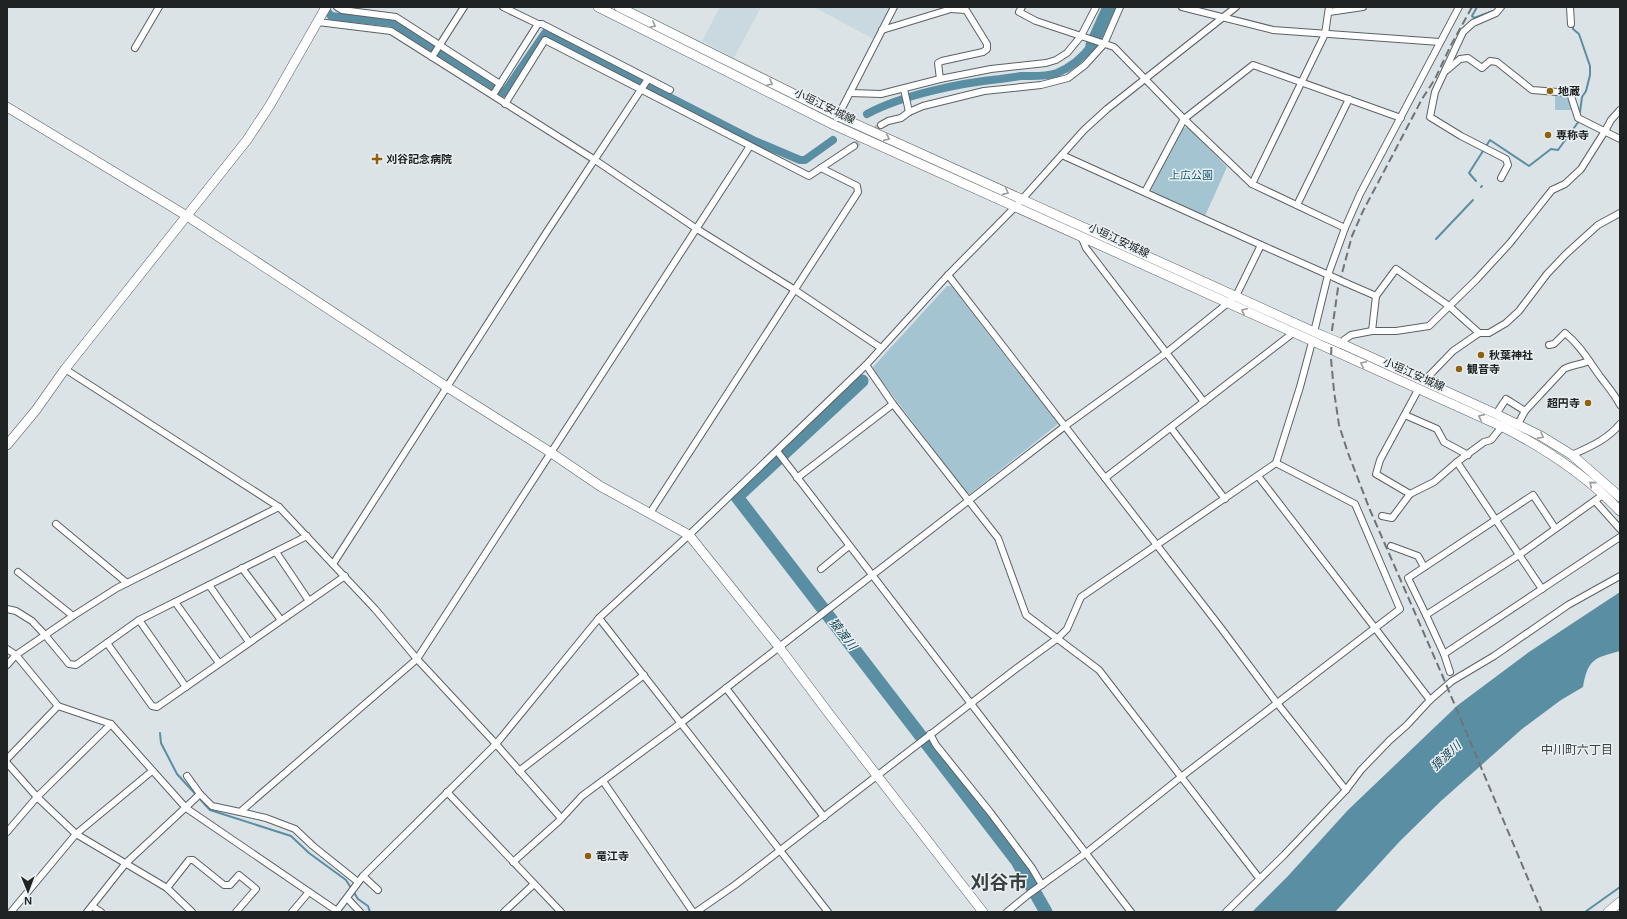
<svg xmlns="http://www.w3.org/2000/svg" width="1627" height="919" font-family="Arial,'Noto Sans JP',sans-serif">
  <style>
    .built { fill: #cad9e0 }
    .green { fill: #a4c4d2 }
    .water { fill: #598ea3 }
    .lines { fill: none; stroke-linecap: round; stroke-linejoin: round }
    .stream { stroke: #598ea3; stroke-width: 2 }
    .canal { stroke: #598ea3; stroke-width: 8 }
    .river { stroke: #598ea3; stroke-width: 13 }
    .street-tunnel { stroke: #b6bdbf; stroke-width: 6; stroke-dasharray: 6 3; stroke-linecap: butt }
    .street-casing { stroke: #5c6164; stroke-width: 8 }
    .secondary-casing { stroke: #5c6164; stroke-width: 10 }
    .street { stroke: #fff; stroke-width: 6 }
    .secondary { stroke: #fff; stroke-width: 9 }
    .rail { stroke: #6f7476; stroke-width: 2; stroke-dasharray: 8 4; stroke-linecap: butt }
    .street-bridge-casing { stroke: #5c6164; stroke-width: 8; stroke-linecap: butt }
    .secondary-bridge-casing { stroke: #5c6164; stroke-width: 10; stroke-linecap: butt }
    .street-bridge { stroke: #fff; stroke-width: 6 }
    .secondary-bridge { stroke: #fff; stroke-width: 9 }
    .oneway { stroke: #9b9c9c }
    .poi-dot { fill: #8f610a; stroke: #e9f0f3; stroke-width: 1.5 }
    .labels { text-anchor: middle; stroke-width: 3; stroke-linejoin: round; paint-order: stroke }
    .poi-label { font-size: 11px; font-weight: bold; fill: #202324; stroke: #e9f0f3; text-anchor: start }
    .street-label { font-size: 11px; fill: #202324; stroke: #e9f0f3 }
    .park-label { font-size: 11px; fill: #145a71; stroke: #e9f0f3 }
    .water-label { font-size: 12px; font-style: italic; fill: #0f3f4f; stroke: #e9f0f3 }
    .neighbourhood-label { font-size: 12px; fill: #3b4042; stroke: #e9f0f3 }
    .town-label { font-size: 19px; font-weight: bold; fill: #3b4042; stroke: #e9f0f3 }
  </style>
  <rect width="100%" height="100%" fill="#dce3e6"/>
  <g class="built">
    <polygon points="720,7 761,7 734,58 702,41"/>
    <polygon points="814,7 890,7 873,39"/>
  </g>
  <g class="green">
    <polygon points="1555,95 1569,95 1574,110 1555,110"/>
    <polygon points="1188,127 1227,167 1205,216 1152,192 1151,189 1183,128"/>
    <polygon points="947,286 951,286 1058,424 970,494 967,493 874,371 873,367"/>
  </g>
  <path class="water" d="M 1620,592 L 1620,651 C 1594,658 1588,659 1583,687 L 1561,700 L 1522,729 L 1441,801 L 1400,841 L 1335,912 L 1252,912 L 1288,876 L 1348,810 L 1458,705 L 1529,652 Z"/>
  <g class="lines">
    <g class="stream">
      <polyline points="1477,7 1472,16 1474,18 1493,11"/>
      <polyline points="1573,24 1573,29 1579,34 1590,66 1590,75 1586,91 1582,97 1580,112"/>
      <polyline points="1476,181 1469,173 1490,140 1529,166 1551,149 1558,150 1579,121"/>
      <polyline points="1481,187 1482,186"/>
      <polyline points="1436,239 1473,200"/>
      <polyline points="160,733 161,743 177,774 210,810 291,836 309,853 346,880 358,899 368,906 370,912"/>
      <polyline points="1585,912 1620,887"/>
    </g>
    <g class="canal">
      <polyline points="324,7 331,16 393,23 504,93 545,33 755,141 800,160 805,160 833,140"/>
      <path d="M 867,114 C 902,95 960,83 1000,79 C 1007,78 1014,77 1021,76 C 1034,76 1045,77 1057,73 C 1072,67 1083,57 1092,45"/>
    </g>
    <g class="river">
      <polyline points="1092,45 1109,7"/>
      <polyline points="862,381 737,497 1017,861 1046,912"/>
    </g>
    <polyline class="street-tunnel" points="854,146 881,125"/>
    <defs>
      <g id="street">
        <polyline points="337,7 342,10 396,17 500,84"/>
        <polyline points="1022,7 1019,12 1036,21 1114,47 1184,119 1252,184 1345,228 1328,275 1314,332"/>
        <polyline points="1182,7 1273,30 1440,42"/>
        <polyline points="1501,7 1496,13 1473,23 1463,32 1435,92 1430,117 1461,136 1506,159 1508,165 1501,178"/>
        <polyline points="1570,7 1571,24"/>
        <polyline points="1329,12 1363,7"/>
        <polyline points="318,22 391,31 595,160 697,229 795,290 881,348"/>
        <polyline points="538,24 542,24 670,90"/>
        <polyline points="882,30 951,9 952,7"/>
        <polyline points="135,48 159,7"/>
        <polyline points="432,57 464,7"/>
        <polyline points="1447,70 1460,59 1468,58 1482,68 1490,61 1497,62 1532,90 1570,93 1578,118 1620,139"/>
        <polyline points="940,79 938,63 942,61 983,52 987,49 987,44 966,10 951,9"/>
        <polyline points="904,89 909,112"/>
        <polyline points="850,93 881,94 940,79 991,69 1046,63 1056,60 1067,53 1081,36 1096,7"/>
        <polyline points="493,95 538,24 503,7"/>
        <polyline points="505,104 545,40 809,176 854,146"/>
        <polyline points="837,118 894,7"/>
        <polyline points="881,125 888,121 901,118 909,112 923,106 984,91 1041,85 1068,78 1085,65 1104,44 1120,7"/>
        <polyline points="1252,184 1325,34 1329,7"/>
        <polyline points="1145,192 1184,119 1253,65 1401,118"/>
        <polyline points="1297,205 1349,99"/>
        <polyline points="1345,228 1360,194 1459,7"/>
        <polyline points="1081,236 1086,248 1204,402"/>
        <polyline points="1261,245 1331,276"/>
        <polyline points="948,275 1221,628 1277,703 1346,790"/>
        <polyline points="1346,283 1376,296 1372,331"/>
        <polyline points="1376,296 1396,269 1449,306 1479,333"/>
        <polyline points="1342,344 1344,340 1351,335 1372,331 1396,331 1429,326 1476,280 1510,243 1552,190 1565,184 1581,169 1605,131 1611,120 1620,110"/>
        <path d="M 1549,345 L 1554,344 L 1565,333 C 1581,346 1590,363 1602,379 C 1609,388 1615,395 1620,405"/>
        <polyline points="866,365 893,404 998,538 1026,615 1099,670 1259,878"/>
        <polyline points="65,369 279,507 375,609 417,659 496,744 561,818"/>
        <polyline points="1424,381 1453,351 1479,333 1489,333 1506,323 1519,311 1547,274 1566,254 1598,225 1620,213"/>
        <polyline points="1418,390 1380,460 1376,474 1410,494 1434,482 1457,462"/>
        <polyline points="1496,414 1506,399 1525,411"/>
        <polyline points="1405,415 1437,429 1444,442 1468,455"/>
        <polyline points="1504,424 1491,440 1484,442 1457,462 1542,589"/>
        <path d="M 1518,424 L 1525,411 L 1564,369 C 1569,366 1582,364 1589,361"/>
        <polyline points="1171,428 1225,499"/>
        <polyline points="777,451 1131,912"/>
        <path d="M 1572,455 C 1589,447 1607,440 1620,424"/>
        <polyline points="797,478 893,404"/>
        <polyline points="1105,478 1293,333"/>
        <polyline points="1604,494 1519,555 1426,615 1444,654 1620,537"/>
        <polyline points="1595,501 1620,529"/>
        <polyline points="650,513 858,192 857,186 821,168"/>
        <polyline points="1382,516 1392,518 1410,494"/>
        <polyline points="56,524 127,583"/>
        <polyline points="1391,546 1418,556 1424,567"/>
        <polyline points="276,552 309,601"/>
        <polyline points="333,564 546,233 648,79"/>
        <polyline points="242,568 281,620"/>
        <polyline points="821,569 849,546"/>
        <polyline points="18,572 73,616"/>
        <polyline points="209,585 249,642"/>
        <polyline points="175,602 219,663"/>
        <polyline points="7,609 16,611 32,621 45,635 69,664 76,665 139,620 307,536"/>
        <polyline points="1426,615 1408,578 1533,495 1555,528"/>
        <polyline points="599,618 828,912"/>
        <polyline points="139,620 186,687"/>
        <polyline points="107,643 152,706 157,707 345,576"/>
        <polyline points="7,649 16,655 73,616 117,588 279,507"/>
        <polyline points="1444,654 1450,672"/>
        <polyline points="7,665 16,655 58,706 111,724 186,808 337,911"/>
        <polyline points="726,688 824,817"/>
        <polyline points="1430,700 1452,681 1494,656 1568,605 1620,576"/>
        <polyline points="930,734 936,745 990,812 1032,868 1042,885"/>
        <polyline points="7,759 58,706"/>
        <polyline points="7,763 37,797 76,834 167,888 192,912"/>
        <polyline points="519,771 644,675"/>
        <polyline points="187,776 200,794 212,806 240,812 417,659 750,146"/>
        <polyline points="603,781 693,912"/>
        <polyline points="447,792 561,912"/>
        <polyline points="240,812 266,818 295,829 313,846 358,882"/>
        <polyline points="7,832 37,797 111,724"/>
        <polyline points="513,862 559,821 582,796 681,723 1065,426 1166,353 1228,303 1238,292 1261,245 1062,155"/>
        <polyline points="363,876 378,890"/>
        <polyline points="167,888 189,860 193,860 224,885 230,885 239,875 256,889 236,912"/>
        <polyline points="347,898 360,912"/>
        <polyline points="92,906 101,912"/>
        <polyline points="11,912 76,834 152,771"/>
        <polyline points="87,912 126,863 200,794"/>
        <polyline points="292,912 309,892"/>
        <polyline points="336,912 363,876 496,744 599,618 689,535 866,365 948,275 1016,206 1084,130 1107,109 1236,7"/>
        <polyline points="504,912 534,884"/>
        <polyline points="696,912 735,885 1017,668 1058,638 1067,629 1081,597 1276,463 1300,387 1312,342"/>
        <polyline points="1007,912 1029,894 1086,853 1181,777 1375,628 1258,476"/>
        <polyline points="1226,912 1284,855 1346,790 1361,770 1390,740 1407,725 1430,700 1375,628 1400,609 1355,504 1276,463"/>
      </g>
      <g id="secondary">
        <path d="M 598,7 L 834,125 L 1503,427 C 1546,449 1587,476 1620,511"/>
        <polyline points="619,7 838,116 1321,335"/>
        <polyline points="7,107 187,216 447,387 550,452 600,486 689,535 779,647 830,715 983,912"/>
        <polyline points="1340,343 1496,414 1541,436 1572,455 1620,497"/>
        <polyline points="7,445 36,410 65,369 247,140 270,105 326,7"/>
        <polyline points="1608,912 1620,902"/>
      </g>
    </defs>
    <use href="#street" class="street-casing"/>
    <use href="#secondary" class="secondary-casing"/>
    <use href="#street" class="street"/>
    <use href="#secondary" class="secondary"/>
    <polyline class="rail" points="1472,7 1450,47 1435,79 1422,99 1390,160 1363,211 1352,236 1338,288 1332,330 1331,359 1334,391 1339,425 1348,453 1370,510 1443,677 1542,912"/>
    <defs>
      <polyline id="street-bridge" points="1333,277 1346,283"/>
      <polyline id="secondary-bridge" points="1321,335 1340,343"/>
    </defs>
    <use href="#street-bridge" class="street-bridge-casing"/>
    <use href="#secondary-bridge" class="secondary-bridge-casing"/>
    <use href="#street-bridge" class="street-bridge"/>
    <use href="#secondary-bridge" class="secondary-bridge"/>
  </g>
  <defs><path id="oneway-chevron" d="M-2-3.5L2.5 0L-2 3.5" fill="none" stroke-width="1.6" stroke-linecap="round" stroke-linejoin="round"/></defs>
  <g class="oneway">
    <use href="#oneway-chevron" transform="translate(653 25) rotate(27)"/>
    <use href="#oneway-chevron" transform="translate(770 83) rotate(26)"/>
    <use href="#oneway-chevron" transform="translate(887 138) rotate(24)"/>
    <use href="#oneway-chevron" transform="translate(1006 192) rotate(24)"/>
    <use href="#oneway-chevron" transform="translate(1244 311) rotate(-155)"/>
    <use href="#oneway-chevron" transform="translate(1363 364) rotate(-155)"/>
    <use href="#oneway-chevron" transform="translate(1481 417) rotate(-156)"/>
    <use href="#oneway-chevron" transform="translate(1541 436) rotate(29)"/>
    <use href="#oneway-chevron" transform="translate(1592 484) rotate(-140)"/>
  </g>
  <g class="poi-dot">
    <circle cx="1550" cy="91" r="4"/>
    <circle cx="1548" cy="135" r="4"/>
    <path d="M375 153h4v4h4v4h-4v4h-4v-4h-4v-4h4z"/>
    <circle cx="1481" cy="355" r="4"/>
    <circle cx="1459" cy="369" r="4"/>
    <circle cx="1588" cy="403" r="4"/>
    <circle cx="588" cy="856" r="4"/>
  </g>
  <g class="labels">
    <g class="poi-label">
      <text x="1558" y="95">地蔵</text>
      <text x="1556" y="139">専称寺</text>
      <text x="386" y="163">刈谷記念病院</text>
      <text x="1489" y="359">秋葉神社</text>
      <text x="1467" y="373">観音寺</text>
      <text x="1580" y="407" text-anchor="end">超円寺</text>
      <text x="596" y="860">竜江寺</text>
    </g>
    <g class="street-label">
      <text transform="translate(825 106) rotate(26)" y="4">小垣江安城線</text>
      <text transform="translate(1119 240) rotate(25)" y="4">小垣江安城線</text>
      <text transform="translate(1414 374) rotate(24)" y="4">小垣江安城線</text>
    </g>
    <g class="park-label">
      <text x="1191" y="179">上広公園</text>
    </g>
    <g class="water-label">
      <text transform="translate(843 634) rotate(52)" y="4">猿渡川</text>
      <text transform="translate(1446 756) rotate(-43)" y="4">猿渡川</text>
    </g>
    <g class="neighbourhood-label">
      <text x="1577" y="754">中川町六丁目</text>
    </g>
    <g class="town-label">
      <text x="999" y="889">刈谷市</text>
    </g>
  </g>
  <rect width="1627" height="919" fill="none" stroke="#202324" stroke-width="16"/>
  <g transform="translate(28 891) rotate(179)" stroke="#e9f0f3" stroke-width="3" paint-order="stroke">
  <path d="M0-3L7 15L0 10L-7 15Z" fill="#202324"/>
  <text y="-6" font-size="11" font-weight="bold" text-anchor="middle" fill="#202324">N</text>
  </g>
</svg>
